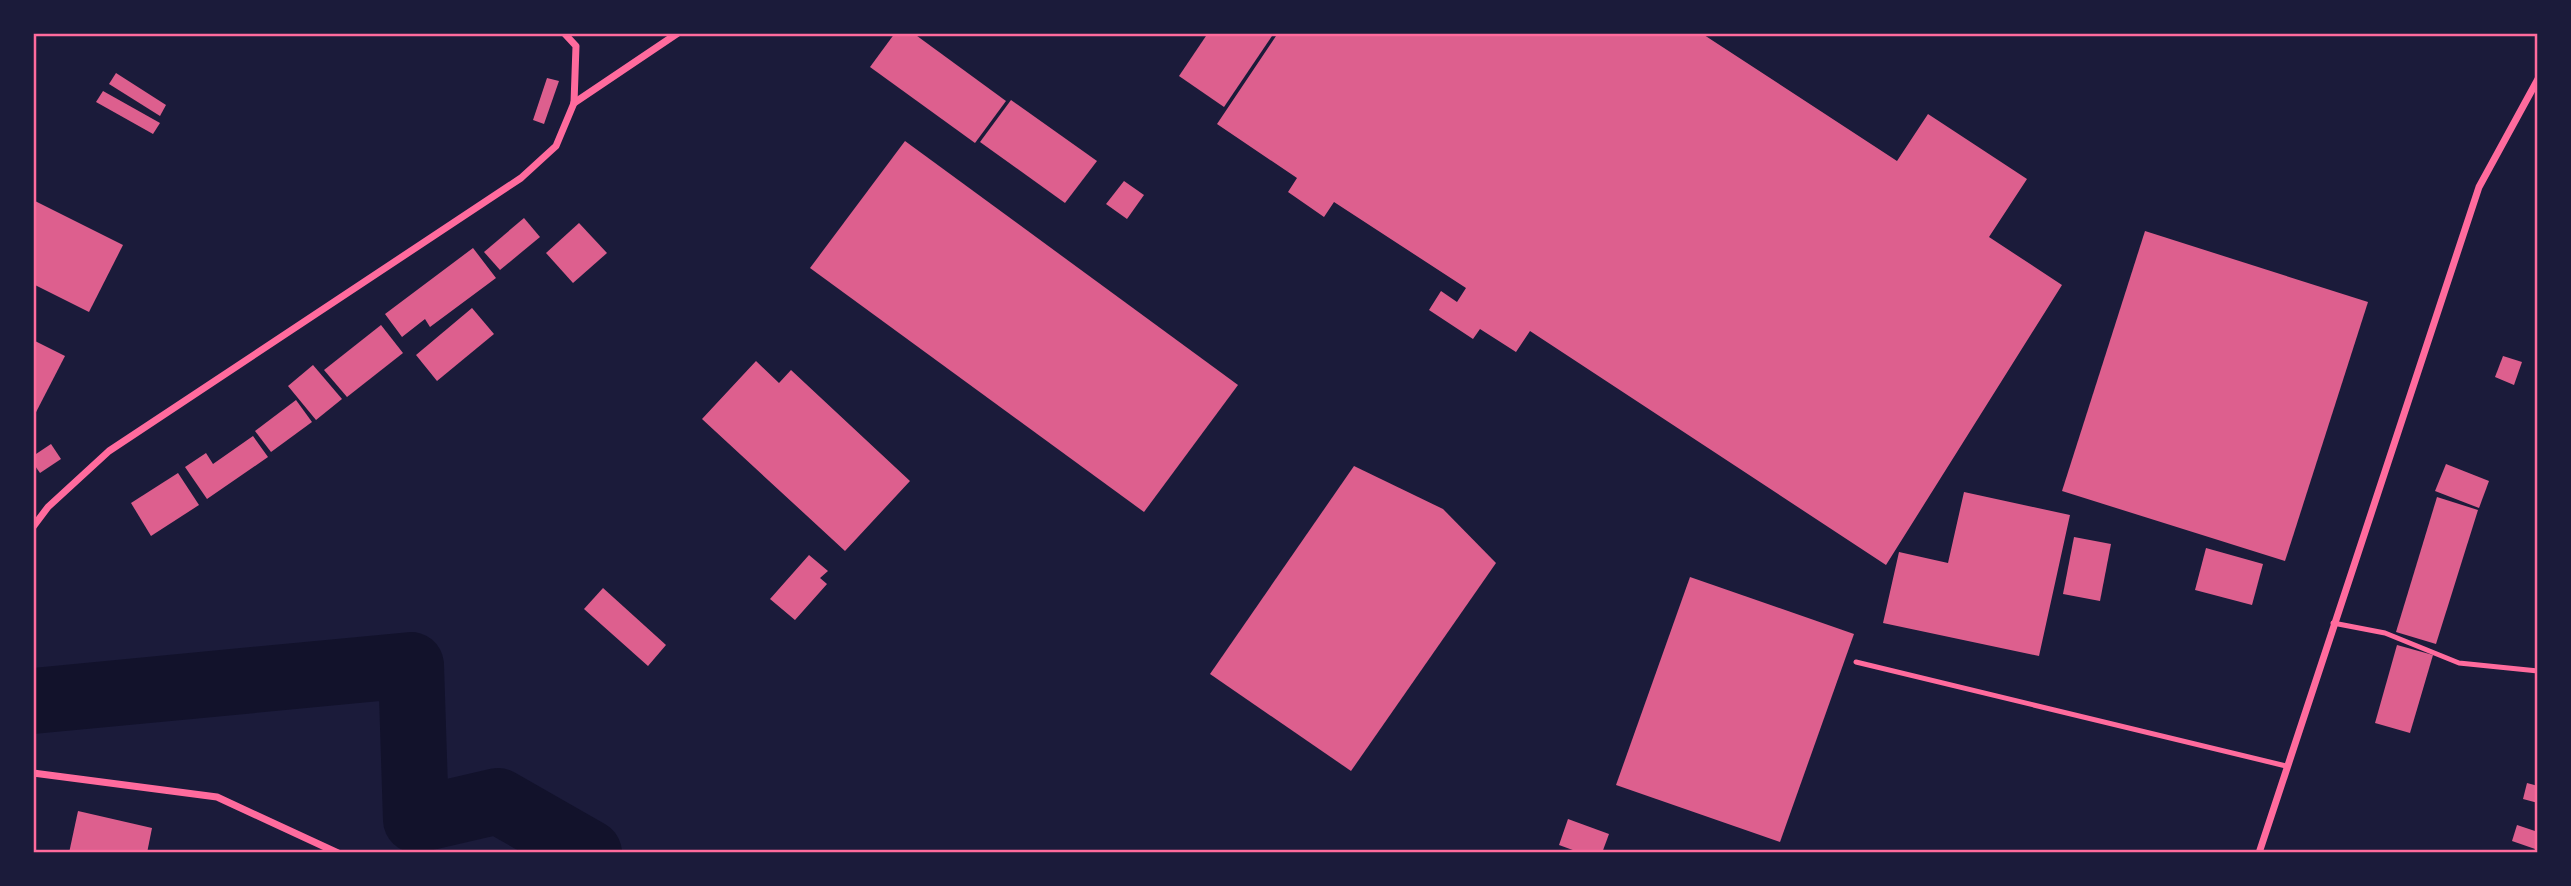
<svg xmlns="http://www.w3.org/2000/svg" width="2571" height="886" font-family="'DejaVu Sans',sans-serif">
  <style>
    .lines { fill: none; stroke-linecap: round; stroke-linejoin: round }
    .river { stroke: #12122b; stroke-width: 66 }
    .building { fill: #dd5f8e }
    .service { stroke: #ff6b9d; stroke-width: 5 }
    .minor { stroke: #ff6b9d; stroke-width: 7 }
    .neatline { fill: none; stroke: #ff6b9d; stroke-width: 2.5 }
  </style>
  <rect width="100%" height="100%" fill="#1b1b3a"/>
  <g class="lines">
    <polyline class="river" points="33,701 411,665 416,820 498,801 589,853"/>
  </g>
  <g class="building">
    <polygon points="895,33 913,33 1006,101 975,143 870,67"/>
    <polygon points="1208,33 1274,33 1224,107 1179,76"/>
    <polygon points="1278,33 1701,33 1897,161 1928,114 2027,179 1989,237 2062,285 1886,565 1530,331 1516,352 1480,329 1473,339 1429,310 1441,291 1457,302 1466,288 1334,202 1324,217 1288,192 1297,178 1217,124"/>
    <polygon points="116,73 166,105 160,116 109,84"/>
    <polygon points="547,78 559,81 544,124 533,120"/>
    <polygon points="103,91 160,123 153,134 96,102"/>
    <polygon points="1011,100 1097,161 1065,203 980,142"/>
    <polygon points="905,141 1238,385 1144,512 810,268"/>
    <polygon points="1124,181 1144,195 1127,219 1106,204"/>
    <polygon points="33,200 123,245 89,312 33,284"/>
    <polygon points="524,218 540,237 500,270 484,252"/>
    <polygon points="579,223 607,253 573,283 546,253"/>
    <polygon points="2145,231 2368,302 2285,561 2062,491"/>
    <polygon points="473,248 496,278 430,327 425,319 402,337 385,314"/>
    <polygon points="472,308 494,334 437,381 416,355"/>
    <polygon points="381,325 403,353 347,397 324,370"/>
    <polygon points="33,340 65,356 33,418"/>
    <polygon points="2503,356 2522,362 2514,385 2495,377"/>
    <polygon points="756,361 779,383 791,370 910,481 845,551 702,419"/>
    <polygon points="313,365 342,399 316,420 288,386"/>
    <polygon points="296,400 312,422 271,452 255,431"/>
    <polygon points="253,436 268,457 207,499 185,467 206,453 213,464"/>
    <polygon points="51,444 61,459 40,473 33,463 33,456"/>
    <polygon points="2446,464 2489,481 2479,508 2435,491"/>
    <polygon points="1354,466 1443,509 1496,563 1351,771 1210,674"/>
    <polygon points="178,473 199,505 151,536 131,503"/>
    <polygon points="1964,492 2070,515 2039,656 1883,623 1899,552 1948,563"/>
    <polygon points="2437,497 2478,510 2436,644 2396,632"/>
    <polygon points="2074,537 2111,544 2100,601 2063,594"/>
    <polygon points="2206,548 2263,564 2252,605 2195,590"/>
    <polygon points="809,555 828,571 820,578 827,584 795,620 770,599"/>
    <polygon points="1690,577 1854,634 1780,842 1616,785"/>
    <polygon points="603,588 666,645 648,666 584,609"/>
    <polygon points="2397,645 2433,655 2410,733 2375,723"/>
    <polygon points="2527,783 2538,786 2538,803 2523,799"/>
    <polygon points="78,811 152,828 147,853 69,853"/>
    <polygon points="1568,819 1609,834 1602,853 1581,853 1559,845"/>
    <polygon points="2517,825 2538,832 2538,850 2512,841"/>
  </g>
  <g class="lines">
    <g class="service">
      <polyline points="2333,623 2385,633 2459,663 2538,671"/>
      <polyline points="1856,662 2286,766"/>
    </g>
    <g class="minor">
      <polyline points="574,103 678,33"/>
      <polyline points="33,527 48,507 109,451 521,178 556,146 574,103 576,46 564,33"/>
      <polyline points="33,773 217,797 338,853"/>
      <polyline points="2259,853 2479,187 2538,79"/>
    </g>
  </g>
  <rect width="2571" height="886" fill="none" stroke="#1b1b3a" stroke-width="70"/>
  <rect x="35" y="35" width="2501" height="816" class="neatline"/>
</svg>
